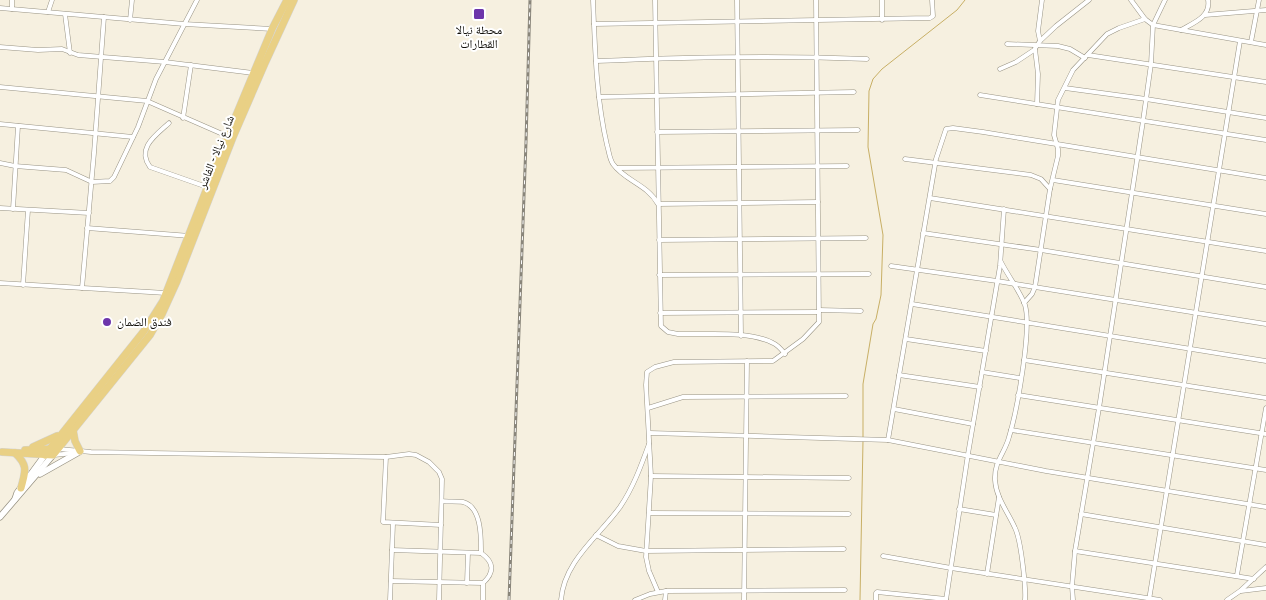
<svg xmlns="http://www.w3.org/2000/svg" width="1266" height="600" font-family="Roboto,'Noto Naskh Arabic',sans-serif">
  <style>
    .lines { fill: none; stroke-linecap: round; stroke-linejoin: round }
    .stream { stroke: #c8af65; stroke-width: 1 }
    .street-casing { stroke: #989384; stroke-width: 5 }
    .secondary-casing { stroke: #989384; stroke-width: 7 }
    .highway-casing { stroke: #d4d4d3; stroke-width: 8 }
    .street { stroke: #fff; stroke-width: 4 }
    .secondary { stroke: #fff; stroke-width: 5.5 }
    .highway { stroke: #e9d085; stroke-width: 7 }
    .rail-casing { stroke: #89857a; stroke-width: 3 }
    .rail { stroke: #fff; stroke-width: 1; stroke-dasharray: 4; stroke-linecap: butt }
    .poi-dot { fill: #6d35ab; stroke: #fff; stroke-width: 2 }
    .labels { text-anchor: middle; stroke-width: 4; stroke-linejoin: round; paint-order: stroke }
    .poi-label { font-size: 12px; fill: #110f0a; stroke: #fff }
    .street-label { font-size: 12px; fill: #110f0a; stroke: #fff }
  </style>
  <rect width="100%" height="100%" fill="#f6f0e0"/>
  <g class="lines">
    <g class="stream">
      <polyline points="863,437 863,384 873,324 876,319 881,295 883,235 868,147 869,91 873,79 882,69 957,10 965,0"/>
      <polyline points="860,600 863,441"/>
    </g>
    <defs>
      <g id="street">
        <path d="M 593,0 C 595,48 596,98 607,145 C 609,151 609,158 613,164 C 625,181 647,184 658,204 L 818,202"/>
        <path d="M 655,0 L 661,326 L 668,332 L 678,334 C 706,335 748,330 773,343 C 778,345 781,349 785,354"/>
        <polyline points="737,0 741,336"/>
        <polyline points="882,0 882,20"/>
        <polyline points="1131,0 1145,19 1153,25 1266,45"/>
        <polyline points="0,8 184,24 272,29"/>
        <polyline points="12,9 12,0"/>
        <polyline points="48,12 52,0"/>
        <polyline points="65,14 70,53"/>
        <polyline points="1205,15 1266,10"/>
        <polyline points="130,20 132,0"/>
        <polyline points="594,24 930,18 933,16 932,0"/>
        <path d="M 1181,30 C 1193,23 1211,17 1208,0"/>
        <polyline points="1040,41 1038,31 1042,0"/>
        <polyline points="1251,42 1259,0"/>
        <polyline points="1007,44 1058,46 1070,49 1085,58"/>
        <polyline points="0,47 38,50 62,49 78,55 165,62 253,73"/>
        <polyline points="1035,49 1038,74 1037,104"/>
        <polyline points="1088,55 1266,82"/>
        <path d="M 596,61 C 686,57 777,55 867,59"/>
        <polyline points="1000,69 1016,62 1034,50 1040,41 1056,26 1089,0"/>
        <polyline points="0,87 147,101 227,136"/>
        <polyline points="1065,88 1146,99 1266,118"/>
        <polyline points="980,95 1266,140"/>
        <polyline points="599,97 854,92"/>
        <polyline points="183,118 191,65"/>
        <path d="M 169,123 C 156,135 136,148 150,167 L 207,187"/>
        <polyline points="0,124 133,137"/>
        <polyline points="657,132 858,130"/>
        <polyline points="905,159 1031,175 1041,179 1050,189"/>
        <polyline points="0,163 15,166 66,170 92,182 110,181 114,177 138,127 156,79 197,0"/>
        <polyline points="617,168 847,166"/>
        <polyline points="1053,180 1266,214"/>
        <polyline points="930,198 1266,251"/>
        <polyline points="0,208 89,213"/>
        <polyline points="13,209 18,126"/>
        <polyline points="87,228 190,236"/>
        <polyline points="923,233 1041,250 1266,287"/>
        <polyline points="659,240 866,238"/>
        <path d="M 1001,262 C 1008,276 1020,291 1025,305 C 1032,329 1017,411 1009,437 C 1005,453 994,461 995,480 C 996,498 1008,512 1015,528 C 1021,540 1026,587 1025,600"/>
        <polyline points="891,266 997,281 1266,324"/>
        <polyline points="659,275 869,274"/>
        <polyline points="0,283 166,293"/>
        <polyline points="23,285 28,210"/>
        <polyline points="82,288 94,153 104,17"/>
        <polyline points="1024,303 1032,294 1035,287 1050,189 1058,156 1058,149 1054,135 1058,100 1073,70 1107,34 1119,28 1145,19"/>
        <polyline points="912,304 1266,361"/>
        <polyline points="819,310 861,311"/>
        <polyline points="660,313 819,312"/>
        <polyline points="906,339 986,351"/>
        <polyline points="1024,360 1266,398"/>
        <polyline points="982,372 1020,378"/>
        <polyline points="899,375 980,387"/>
        <polyline points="1018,395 1266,434"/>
        <polyline points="648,408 683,397 846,396"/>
        <polyline points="894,409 973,424"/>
        <polyline points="1011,430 1266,470"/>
        <polyline points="650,433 888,440 1046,471 1266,507"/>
        <polyline points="888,440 936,159 946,129 953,128 983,132 1266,178"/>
        <polyline points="59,449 91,452 386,457 409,454 416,455 429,462 439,472 442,479 439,600"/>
        <polyline points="54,455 74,453"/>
        <polyline points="386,457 383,522 441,525"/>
        <polyline points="651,476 849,478"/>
        <path d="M 442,501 C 448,502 456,501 463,502 C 482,507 481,538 481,553"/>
        <polyline points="959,509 996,515"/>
        <polyline points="649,513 849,514"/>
        <polyline points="1081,514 1266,545"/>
        <polyline points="596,535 618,546 646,551 844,549"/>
        <path d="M 392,550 L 481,553 C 494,562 495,572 483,583 L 483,600"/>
        <polyline points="1075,551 1254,579"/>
        <polyline points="883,556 951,568 1160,600"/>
        <polyline points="987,574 999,497"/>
        <polyline points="1237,575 1266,408"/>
        <polyline points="391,581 483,583"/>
        <polyline points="467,583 468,553"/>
        <polyline points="1241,591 1266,588"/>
        <polyline points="658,592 649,571 646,557 651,476 646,385 647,372 655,367 674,362 773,361 803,339 819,322 816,0"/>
        <polyline points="390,600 393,524"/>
        <path d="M 561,600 C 564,561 599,536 620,507 C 633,488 641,466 649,444"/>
        <polyline points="635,600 650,594 666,591 845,590"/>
        <polyline points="665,600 666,591"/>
        <polyline points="744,600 747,361"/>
        <polyline points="876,600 876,593 877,592 946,599"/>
        <polyline points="946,600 968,454 1000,266 1004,209"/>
        <polyline points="1073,600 1072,586 1075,551 1099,408 1143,121 1151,64 1153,25 1165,0"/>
        <polyline points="1149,600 1240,41"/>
        <polyline points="1227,600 1240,591 1266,567"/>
      </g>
      <g id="secondary">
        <polyline points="40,474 79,452"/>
        <polyline points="15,499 17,493 45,455"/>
        <polyline points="0,517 53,455"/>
      </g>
      <g id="highway">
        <polyline points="73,430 75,441 80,451"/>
        <polyline points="33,447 57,436"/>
        <polyline points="25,450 52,449"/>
        <polyline points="2,452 53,455 150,335 162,314 177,281 233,137 265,63 294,0"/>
        <path d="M 15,453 C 29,466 25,472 21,488"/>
        <polyline points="45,455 144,331 163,301 225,142 272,29 287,0"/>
      </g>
    </defs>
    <use href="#street" class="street-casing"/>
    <use href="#secondary" class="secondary-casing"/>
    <use href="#highway" class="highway-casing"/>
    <use href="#street" class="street"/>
    <use href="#secondary" class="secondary"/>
    <use href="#highway" class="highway"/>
    <defs>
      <polyline id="rail" points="509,600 526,142 530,0"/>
    </defs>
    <use href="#rail" class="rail-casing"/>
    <use href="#rail" class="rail"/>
  </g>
  <g class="poi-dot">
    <rect x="473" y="8" width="12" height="12" rx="2.5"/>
    <circle cx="107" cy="322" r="5"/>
  </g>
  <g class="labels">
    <g class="poi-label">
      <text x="479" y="34">محطة نيالا<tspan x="479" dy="14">القطارات</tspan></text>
      <text x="117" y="326" text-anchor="start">فندق الضمان</text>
    </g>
    <g class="street-label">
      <text transform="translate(216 152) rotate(-68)" y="4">شارع نيالا - الفاشر</text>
    </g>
  </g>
</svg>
